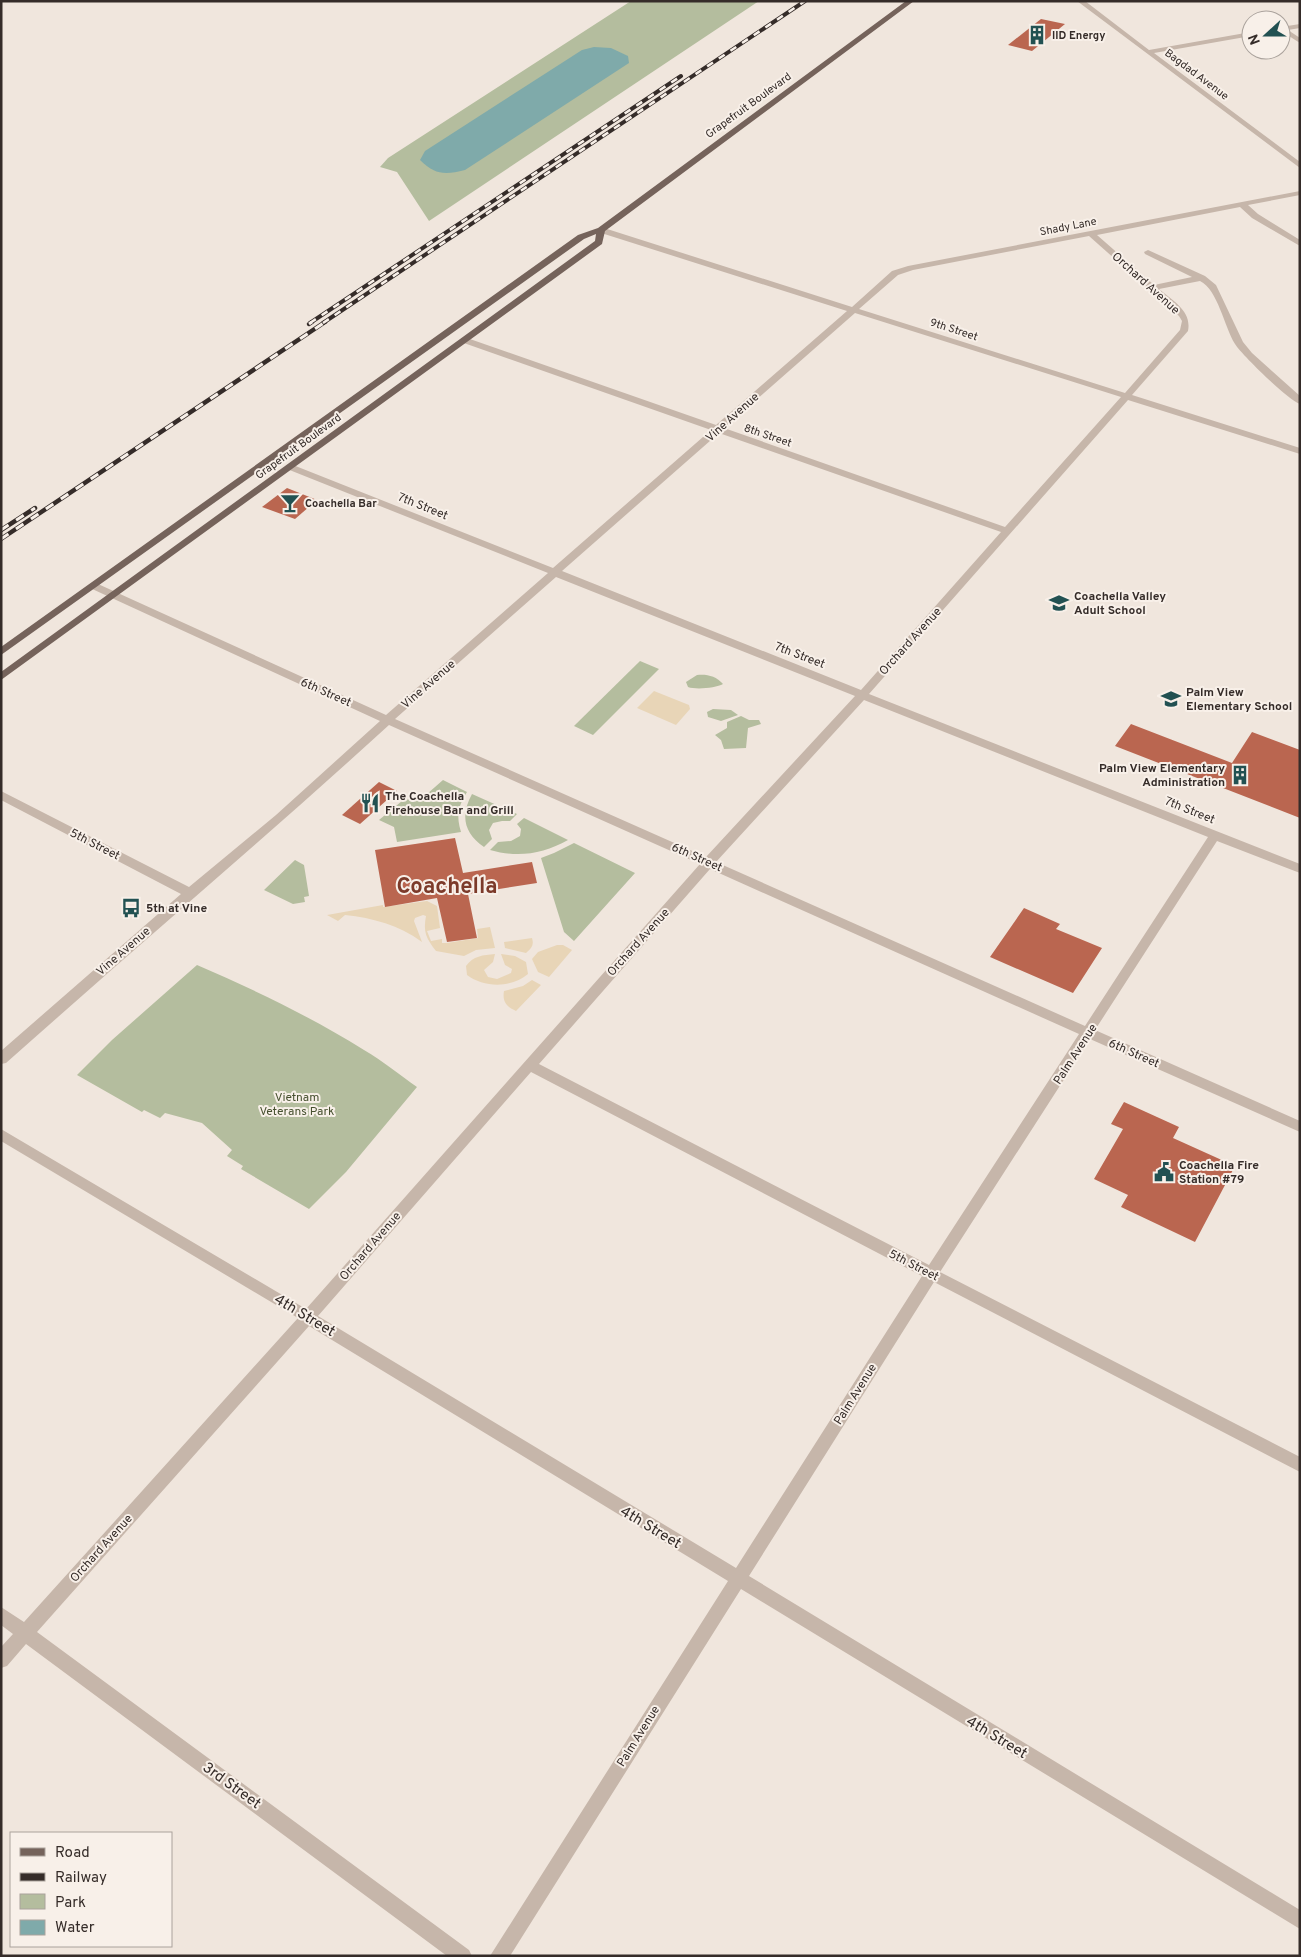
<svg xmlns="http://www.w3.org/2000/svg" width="1301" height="1957" font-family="Overpass,sans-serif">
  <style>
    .green { fill: #b4bd9e }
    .sand { fill: #e8d5b7 }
    .water { fill: #7faaaa }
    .building { fill: #ba6650 }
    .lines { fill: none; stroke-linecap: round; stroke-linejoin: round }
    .minor { fill: #c6b6aa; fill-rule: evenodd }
    .major { fill: #75635b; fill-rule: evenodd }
    .rail-far1-casing { stroke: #352c29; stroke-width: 4 }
    .rail-casing { stroke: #352c29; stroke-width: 4.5 }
    .rail-far1 { stroke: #f8f0e9; stroke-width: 2.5; stroke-dasharray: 7; stroke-linecap: butt }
    .rail { stroke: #f8f0e9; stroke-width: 3; stroke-dasharray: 9; stroke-linecap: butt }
    .labels { text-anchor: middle; stroke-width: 4; stroke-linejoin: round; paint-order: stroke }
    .far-poi-label { font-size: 11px; font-weight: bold; fill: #352c29; stroke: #f8f0e9; text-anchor: start }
    .far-street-label { font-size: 11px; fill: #352c29; stroke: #f8f0e9 }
    .street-label { font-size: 12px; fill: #352c29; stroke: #f8f0e9 }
    .poi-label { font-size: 12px; font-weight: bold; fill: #352c29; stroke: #f8f0e9; text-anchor: start }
    .park-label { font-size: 12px; fill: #46502f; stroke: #f8f0e9 }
    .near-street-label { font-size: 15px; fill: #352c29; stroke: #f8f0e9 }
    .town-label { font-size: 22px; font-weight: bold; fill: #7c3a2a; stroke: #f8f0e9 }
  </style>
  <rect width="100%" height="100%" fill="#f0e6dd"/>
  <g class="green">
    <polygon points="631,1 759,1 429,221 397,172 380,167 388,158"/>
    <polygon points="640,661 659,669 593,735 574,726"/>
    <path d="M 697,675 C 707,674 716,676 723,684 C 716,688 696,690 688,687 L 686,682 Z"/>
    <polygon points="713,709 731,710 738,715 721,721 708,717 707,712"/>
    <polygon points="741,716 749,720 759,720 761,724 748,728 746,748 724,749 721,740 715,735 727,728 727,722"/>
    <path d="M 443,780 L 467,792 C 458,806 456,816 461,832 L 397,842 L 394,827 L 379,820 L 402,801 L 413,798 L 419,801 Z"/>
    <path d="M 472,794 L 517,814 L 510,821 L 502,821 L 493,823 L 489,830 L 492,839 L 484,847 C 464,833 460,816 472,794 Z"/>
    <path d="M 524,818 L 568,840 C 543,854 518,858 490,850 L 498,842 L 511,841 L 520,836 L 521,829 L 517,824 Z"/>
    <polygon points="574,843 635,873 574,941 564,932 541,858 554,853"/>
    <polygon points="295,860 304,865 309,896 304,897 305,902 293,904 264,890"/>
    <path d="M 197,965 C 255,990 311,1017 364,1050 C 383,1061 400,1075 417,1087 L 346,1172 L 309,1209 L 241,1169 L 243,1166 L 227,1156 L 232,1150 L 202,1123 L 165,1113 L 160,1118 L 144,1110 L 142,1112 L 77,1075 L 112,1040 Z"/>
  </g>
  <g class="sand">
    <polygon points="654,691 689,705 690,709 676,725 637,708"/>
    <path d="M 427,901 L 437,906 L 440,928 L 427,931 L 431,941 L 442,939 L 442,943 L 447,943 L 478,938 L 477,929 L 490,927 L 495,948 L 476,950 L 464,956 L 436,951 C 426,938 423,932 426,916 L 423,915 L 415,918 L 414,921 L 422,942 C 399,925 373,918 345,915 L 338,921 L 327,915 L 383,905 L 383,907 Z"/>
    <path d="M 532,938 C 534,945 532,948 526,953 L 505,948 L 504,942 Z"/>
    <polygon points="557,945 563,945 572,950 549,977 538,972 532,959 538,952"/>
    <path d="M 495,954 L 493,962 L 484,970 L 488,977 L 497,979 L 511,973 L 512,969 L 505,965 L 501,954 L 515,956 L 526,962 L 528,974 C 512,988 484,988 467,975 L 466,966 C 473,956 483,955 495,954 Z"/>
    <path d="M 532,980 L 541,985 L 516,1011 C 507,1007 502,1002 504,991 L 523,986 Z"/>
  </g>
  <path class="water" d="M 594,47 L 611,48 L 628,56 L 629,63 L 465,170 C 445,175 435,175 420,160 L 425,151 L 582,50 Z"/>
  <g class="building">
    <polygon points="1041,19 1065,24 1032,51 1008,45"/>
    <polygon points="287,488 317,500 295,519 262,507"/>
    <polygon points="1131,724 1232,763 1252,732 1300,750 1300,818 1115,746"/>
    <polygon points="379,782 397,791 360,824 342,815"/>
    <polygon points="455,838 463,873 532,862 537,883 468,894 477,938 447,942 437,898 385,907 375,850"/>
    <polygon points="1024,908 1060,924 1056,929 1102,948 1073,993 990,957"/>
    <polygon points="1124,1102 1179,1127 1173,1138 1235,1166 1195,1242 1121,1207 1128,1195 1094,1179 1123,1129 1111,1124"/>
  </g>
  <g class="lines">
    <g class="minor">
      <polygon points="1077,1 1085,1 1149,50 1251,32 1251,36 1154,53 1300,162 1300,168"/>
      <polygon points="1300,24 1300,28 1288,30 1300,38 1300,43 1281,31 1281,27"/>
      <path d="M 1300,191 L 1300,195 L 1248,205 L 1258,214 L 1300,240 L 1300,246 L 1252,218 L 1240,207 L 1097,235 L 1154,285 L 1192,277 L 1145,254 L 1144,252 L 1148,250 L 1205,276 L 1216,285 L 1243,342 L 1252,353 L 1300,396 L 1300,404 C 1288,400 1242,355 1235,344 C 1224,326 1218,290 1200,281 L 1159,289 C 1173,301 1192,311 1188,331 L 1132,395 L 1300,448 L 1300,454 L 1128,400 L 869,694 L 1300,864 L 1300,873 L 1217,841 L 1095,1030 L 1300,1121 L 1300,1132 L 1090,1039 L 940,1272 L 1300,1457 L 1300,1472 L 934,1282 L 749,1576 L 1300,1910 L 1300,1929 L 741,1589 L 510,1956 L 490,1956 L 728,1581 L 309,1326 L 37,1632 L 469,1950 L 472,1956 L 447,1956 L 26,1644 L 7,1666 L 1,1668 L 1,1647 L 13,1634 L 1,1625 L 1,1607 L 24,1622 L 298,1318 L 1,1141 L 1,1129 L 306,1309 L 700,864 L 389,725 C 263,840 133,950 6,1063 L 1,1064 L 1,1051 L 181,894 L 1,800 L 1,791 L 189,887 L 276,815 L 380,721 L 90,588 L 90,584 L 98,584 L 386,715 L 548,573 L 287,469 L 287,465 L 293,465 L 553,568 L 711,430 L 461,342 L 461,338 L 467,338 L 716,425 L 847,311 L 598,232 L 598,228 L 604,228 L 852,307 L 892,271 L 908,266 ZM 1089,236 L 1179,316 L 1182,321 L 1180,330 L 1125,393 L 859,309 L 898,275 L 913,270 ZM 855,313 L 1121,397 L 1005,527 L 724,428 ZM 719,433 L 1001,532 L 861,690 L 562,571 ZM 556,577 L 855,696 L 706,857 L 395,719 ZM 864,700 L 1208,837 L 1085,1026 L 716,862 ZM 710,869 L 1079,1034 L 929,1265 L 539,1064 ZM 531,1072 L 922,1276 L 736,1568 L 318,1316 Z"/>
    </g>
    <polygon class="major" points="906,1 914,1 605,231 602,244 1,680 1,672 595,241 596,234 584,239 1,655 1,647 578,235 598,228"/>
    <defs>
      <g id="rail-far1">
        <polyline points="310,323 681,76"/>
        <polyline points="323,323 805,1"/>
      </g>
      <g id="rail">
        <polyline points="309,324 312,322"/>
        <polyline points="1,530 35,508"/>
        <polyline points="1,539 325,322"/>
      </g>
    </defs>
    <use href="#rail-far1" class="rail-far1-casing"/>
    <use href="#rail" class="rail-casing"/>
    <use href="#rail-far1" class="rail-far1"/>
    <use href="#rail" class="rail"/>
  </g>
  <defs>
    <symbol id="building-bare" viewBox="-9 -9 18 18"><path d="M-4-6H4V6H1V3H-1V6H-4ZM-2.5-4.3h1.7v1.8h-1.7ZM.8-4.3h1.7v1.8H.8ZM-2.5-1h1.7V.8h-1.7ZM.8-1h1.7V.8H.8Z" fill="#225152" stroke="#f8f0e9" stroke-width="2.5" paint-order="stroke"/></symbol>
    <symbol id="bar-bare" viewBox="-9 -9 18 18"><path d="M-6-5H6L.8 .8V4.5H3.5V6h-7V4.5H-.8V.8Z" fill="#225152" stroke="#f8f0e9" stroke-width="2.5" paint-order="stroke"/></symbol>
    <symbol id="school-bare" viewBox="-9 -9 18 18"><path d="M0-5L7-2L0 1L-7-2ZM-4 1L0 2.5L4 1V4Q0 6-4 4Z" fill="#225152" stroke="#f8f0e9" stroke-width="2.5" paint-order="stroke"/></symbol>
    <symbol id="restaurant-bare" viewBox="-9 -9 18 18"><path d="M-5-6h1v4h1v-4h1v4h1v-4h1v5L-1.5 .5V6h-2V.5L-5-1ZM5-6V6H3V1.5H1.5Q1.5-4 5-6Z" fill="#225152" stroke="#f8f0e9" stroke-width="2.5" paint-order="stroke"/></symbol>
    <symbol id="bus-bare" viewBox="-9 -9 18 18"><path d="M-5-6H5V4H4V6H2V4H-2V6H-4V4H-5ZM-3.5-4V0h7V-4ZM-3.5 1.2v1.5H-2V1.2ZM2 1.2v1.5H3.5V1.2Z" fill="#225152" stroke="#f8f0e9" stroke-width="2.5" paint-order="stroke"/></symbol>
    <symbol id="civic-bare" viewBox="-9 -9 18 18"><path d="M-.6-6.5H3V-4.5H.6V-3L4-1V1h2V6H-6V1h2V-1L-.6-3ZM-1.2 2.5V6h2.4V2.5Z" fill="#225152" stroke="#f8f0e9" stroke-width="2.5" paint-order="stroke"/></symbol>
  </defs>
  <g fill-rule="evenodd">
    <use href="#building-bare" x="1023" y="21" width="28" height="28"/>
    <use href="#bar-bare" x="276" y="489" width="28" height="28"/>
    <use href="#school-bare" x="1045" y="589" width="28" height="28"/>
    <use href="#school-bare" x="1157" y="685" width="28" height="28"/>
    <use href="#building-bare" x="1226" y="761" width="28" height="28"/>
    <use href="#restaurant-bare" x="356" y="789" width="28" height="28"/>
    <use href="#bus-bare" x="117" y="894" width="28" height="28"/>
    <use href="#civic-bare" x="1150" y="1158" width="28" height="28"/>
  </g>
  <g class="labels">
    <g class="far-poi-label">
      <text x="1052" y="39">IID Energy</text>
      <text x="305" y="507">Coachella Bar</text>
    </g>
    <g class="far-street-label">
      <text transform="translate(1197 74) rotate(37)" y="4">Bagdad Avenue</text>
      <text transform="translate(748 105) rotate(-36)" y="4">Grapefruit Boulevard</text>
      <text transform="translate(1068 226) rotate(-11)" y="4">Shady Lane</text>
      <text transform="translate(954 329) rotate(18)" y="4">9th Street</text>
      <text transform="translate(768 435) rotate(19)" y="4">8th Street</text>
      <text transform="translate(298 446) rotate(-36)" y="4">Grapefruit Boulevard</text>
    </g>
    <g class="street-label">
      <text transform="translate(1146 283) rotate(42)" y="4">Orchard Avenue</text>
      <text transform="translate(732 417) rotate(-42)" y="4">Vine Avenue</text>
      <text transform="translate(423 506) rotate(22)" y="4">7th Street</text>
      <text transform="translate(910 641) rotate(-48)" y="4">Orchard Avenue</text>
      <text transform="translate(800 655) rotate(21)" y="4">7th Street</text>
      <text transform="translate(428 684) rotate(-41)" y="4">Vine Avenue</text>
      <text transform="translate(326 692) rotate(24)" y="4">6th Street</text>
      <text transform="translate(1190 810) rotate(22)" y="4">7th Street</text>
      <text transform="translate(95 844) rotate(27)" y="4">5th Street</text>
      <text transform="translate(697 857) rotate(24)" y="4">6th Street</text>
      <text transform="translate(638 942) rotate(-48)" y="4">Orchard Avenue</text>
      <text transform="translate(123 951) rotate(-41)" y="4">Vine Avenue</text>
      <text transform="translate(1134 1053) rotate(24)" y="4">6th Street</text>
      <text transform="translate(1075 1054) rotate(-57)" y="4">Palm Avenue</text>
      <text transform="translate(370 1246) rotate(-49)" y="4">Orchard Avenue</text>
      <text transform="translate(914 1265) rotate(27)" y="4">5th Street</text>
      <text transform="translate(855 1394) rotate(-58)" y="4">Palm Avenue</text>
      <text transform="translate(101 1548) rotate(-48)" y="4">Orchard Avenue</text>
      <text transform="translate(638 1736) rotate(-58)" y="4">Palm Avenue</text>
    </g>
    <g class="poi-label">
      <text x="1074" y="600">Coachella Valley<tspan x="1074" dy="14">Adult School</tspan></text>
      <text x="1186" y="696">Palm View<tspan x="1186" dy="14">Elementary School</tspan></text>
      <text x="1225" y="772" text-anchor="end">Palm View Elementary<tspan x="1225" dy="14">Administration</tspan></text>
      <text x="385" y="800">The Coachella<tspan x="385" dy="14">Firehouse Bar and Grill</tspan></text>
      <text x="146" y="912">5th at Vine</text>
      <text x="1179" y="1169">Coachella Fire<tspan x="1179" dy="14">Station #79</tspan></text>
    </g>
    <g class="park-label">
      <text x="297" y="1101">Vietnam<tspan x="297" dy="14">Veterans Park</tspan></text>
    </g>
    <g class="near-street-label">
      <text transform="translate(305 1315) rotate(31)" y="5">4th Street</text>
      <text transform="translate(651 1527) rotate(31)" y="5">4th Street</text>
      <text transform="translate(997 1737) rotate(31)" y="5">4th Street</text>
      <text transform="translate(232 1785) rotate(36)" y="5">3rd Street</text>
    </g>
    <g class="town-label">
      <text x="447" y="893">Coachella</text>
    </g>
  </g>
  <rect width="1301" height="1957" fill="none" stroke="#352c29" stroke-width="5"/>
  <rect x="10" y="1832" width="162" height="115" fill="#f8f0e9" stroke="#aaa29c"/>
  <rect x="20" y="1848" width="25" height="8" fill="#75635b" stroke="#aaa29c"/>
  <text x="55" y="1857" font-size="15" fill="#352c29">Road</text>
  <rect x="20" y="1873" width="25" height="8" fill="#352c29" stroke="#aaa29c"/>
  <text x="55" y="1882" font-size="15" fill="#352c29">Railway</text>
  <rect x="20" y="1894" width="25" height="15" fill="#b4bd9e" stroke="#aaa29c"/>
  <text x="55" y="1907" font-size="15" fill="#352c29">Park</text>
  <rect x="20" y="1920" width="25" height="15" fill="#7faaaa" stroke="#aaa29c"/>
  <text x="55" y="1932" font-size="15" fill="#352c29">Water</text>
  <g transform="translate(1266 35) rotate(249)"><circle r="24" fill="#f8f0e9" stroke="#aaa29c"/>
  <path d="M0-4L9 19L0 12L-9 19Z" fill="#225152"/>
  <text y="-8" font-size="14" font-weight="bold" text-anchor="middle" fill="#352c29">N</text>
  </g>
</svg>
